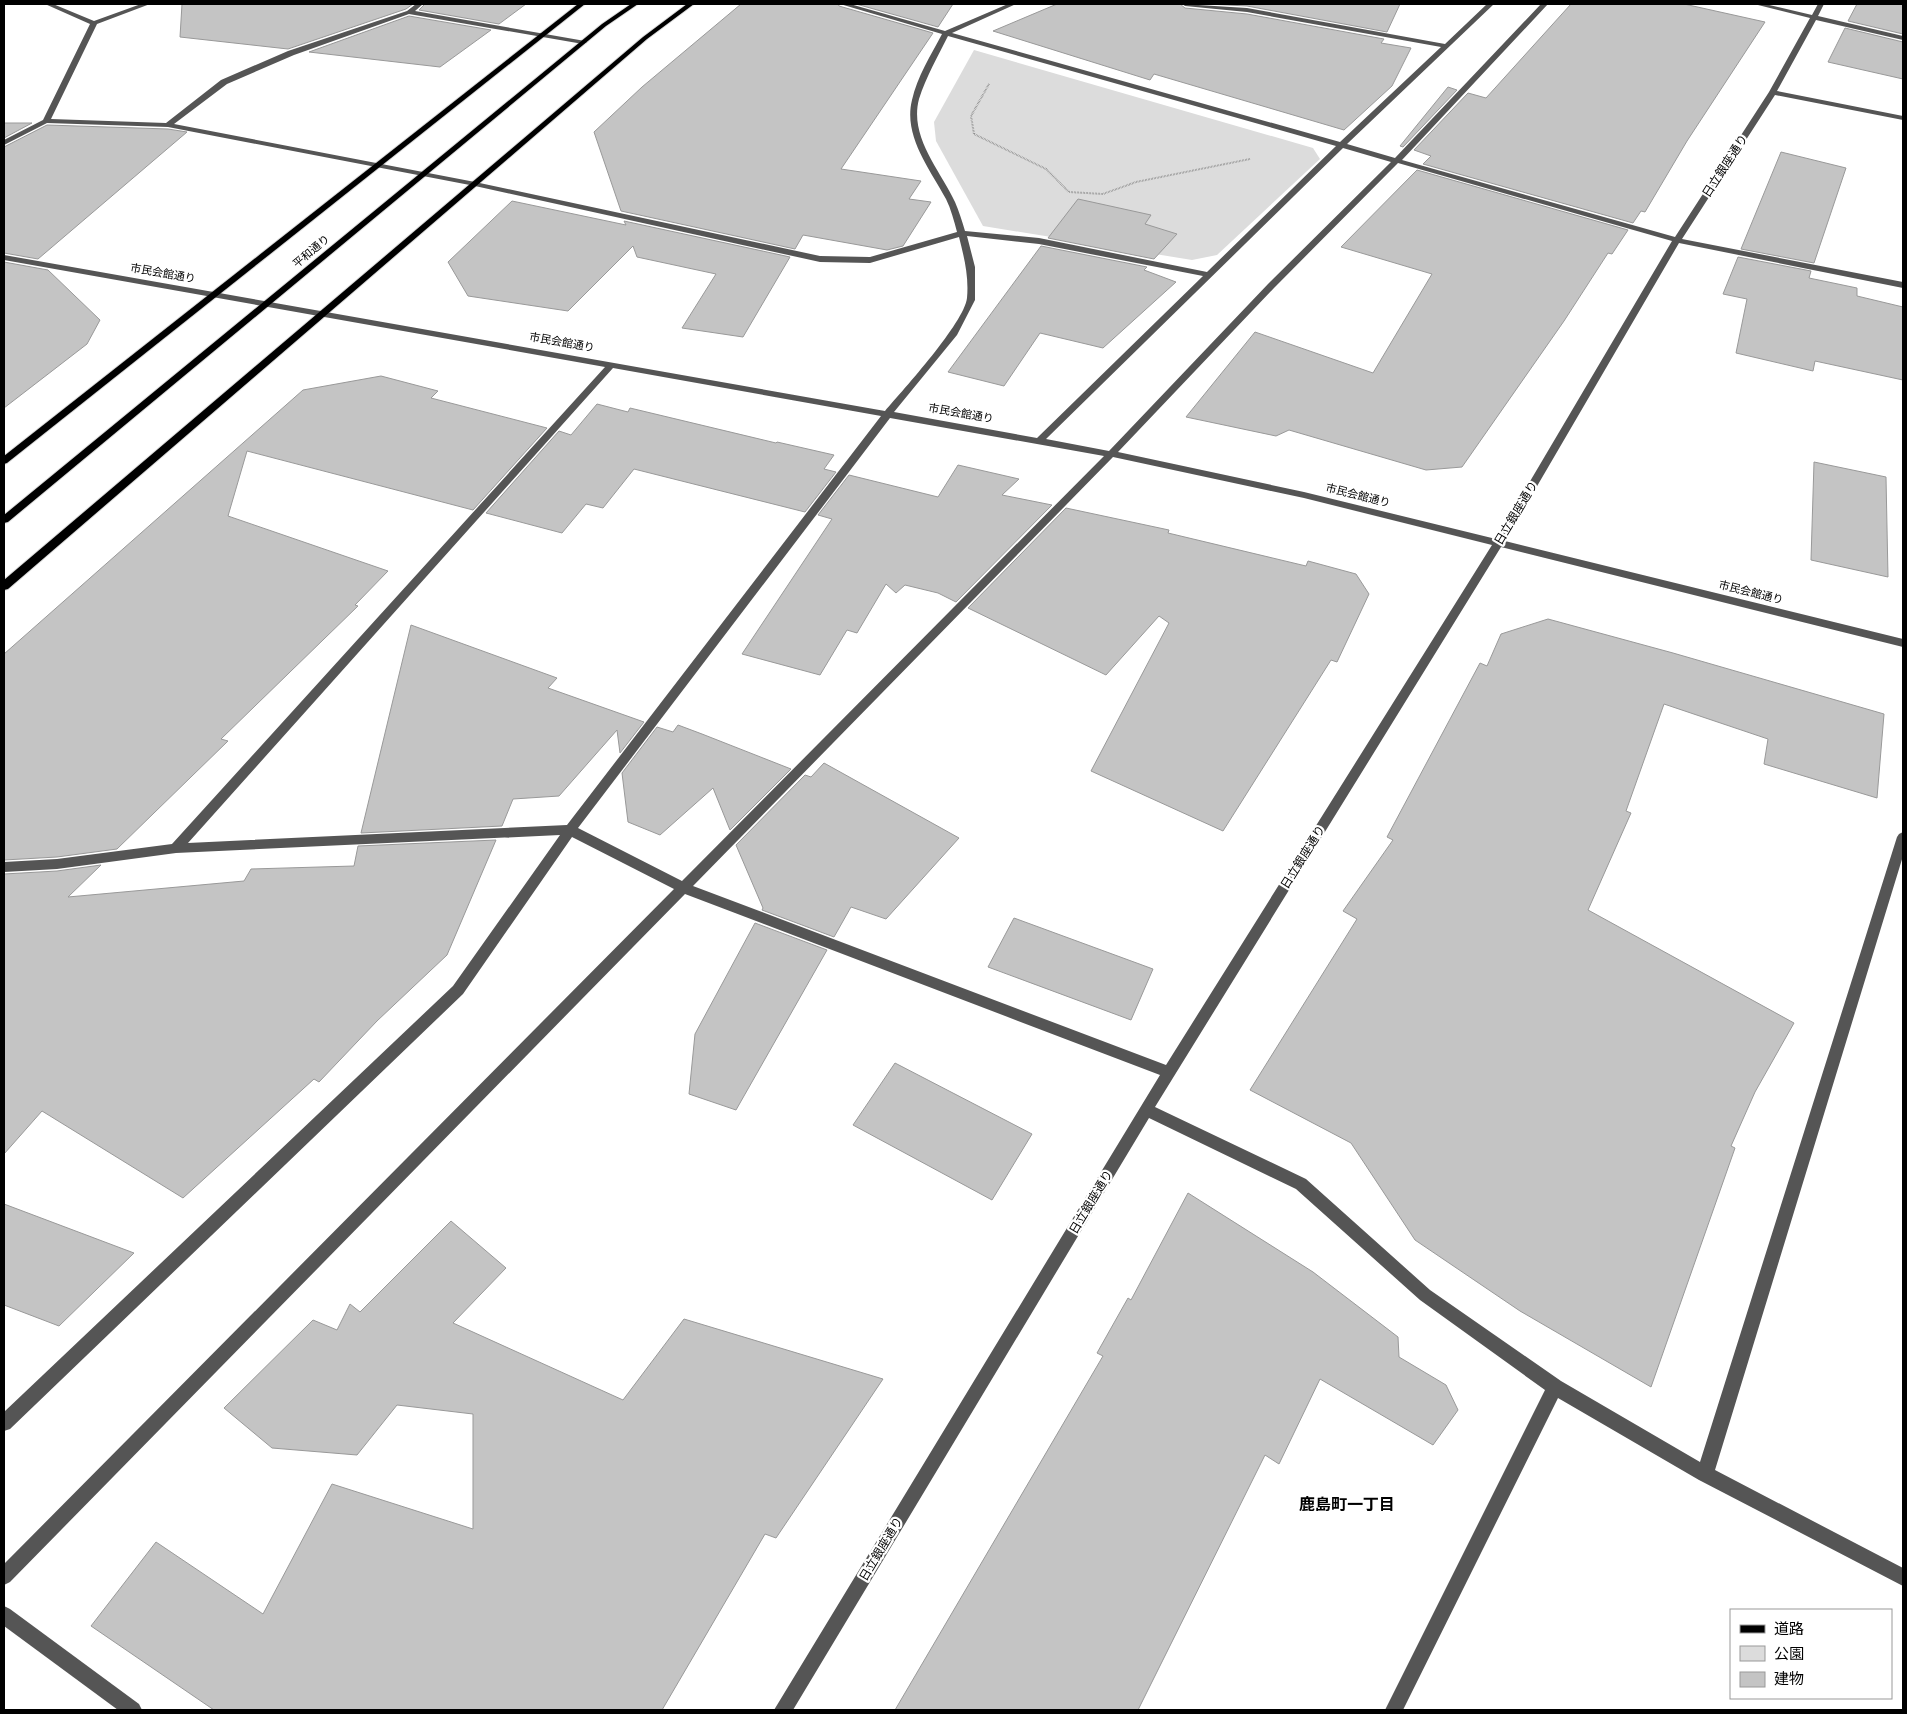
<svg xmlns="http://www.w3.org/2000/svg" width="1907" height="1714" font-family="'PT Sans','Noto Sans JP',sans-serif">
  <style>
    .green { fill: #dcdcdc }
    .building { fill: #c4c4c4; stroke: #999 }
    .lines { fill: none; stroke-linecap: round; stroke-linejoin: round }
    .major-casing { stroke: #dbdbdb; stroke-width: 2 }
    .path { stroke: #777; stroke-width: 2; stroke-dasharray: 0.5 1; stroke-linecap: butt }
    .minor { fill: #555; fill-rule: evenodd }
    .major { fill: #000; fill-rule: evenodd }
    .labels { text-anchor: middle; stroke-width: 4.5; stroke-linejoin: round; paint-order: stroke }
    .far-street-label { font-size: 11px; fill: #000; stroke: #fff }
    .street-label { font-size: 12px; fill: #000; stroke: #fff }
    .near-neighbourhood-label { font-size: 16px; font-weight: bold; fill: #000; stroke: #fff }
  </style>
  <rect width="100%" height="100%" fill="#fff"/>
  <polygon class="green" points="974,50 1313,148 1320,159 1217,255 1192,260 983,226 936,141 934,122"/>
  <g class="building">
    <polygon points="182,4 413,4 406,9 288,49 180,37"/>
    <polygon points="425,4 526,4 499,24 419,10"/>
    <polygon points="741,4 838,4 839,6 933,33 841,169 921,181 909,199 931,202 903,246 887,250 803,235 795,249 621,211 594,132 642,87"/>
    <polygon points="856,4 953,4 938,27"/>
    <polygon points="1057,4 1180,4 1185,8 1247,14 1384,39 1381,43 1411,48 1392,86 1344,130 1154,74 1150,80 993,31"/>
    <polygon points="1208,4 1400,4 1387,32 1247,6"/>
    <polygon points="1571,4 1684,4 1765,22 1687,141 1645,212 1641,211 1633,223 1423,164 1431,156 1414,150 1468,93 1486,98"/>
    <polygon points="1857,4 1903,4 1903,34 1848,21"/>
    <polygon points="409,16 491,30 440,67 309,52"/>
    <polygon points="1845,28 1903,42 1903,79 1828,62"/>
    <polygon points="1448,87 1457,90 1403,147 1400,146"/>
    <polygon points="4,123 32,123 4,138"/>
    <polygon points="47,125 168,129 187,132 38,259 4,253 4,147"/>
    <polygon points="1781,152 1846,168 1814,263 1741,249"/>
    <polygon points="1417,170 1628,230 1612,254 1608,253 1564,321 1462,467 1426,470 1289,430 1276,436 1186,417 1255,332 1373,373 1432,274 1341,247"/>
    <polygon points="1078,199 1151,215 1145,224 1177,234 1154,259 1048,238"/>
    <polygon points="512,201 626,225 624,221 790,257 743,337 682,328 716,274 637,257 633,246 568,311 468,296 448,262"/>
    <polygon points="1041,246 1147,267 1144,270 1176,282 1103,348 1040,333 1004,386 948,372"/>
    <polygon points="1738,257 1811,271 1809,278 1857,288 1857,296 1903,307 1903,380 1815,361 1813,371 1736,353 1747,299 1723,294"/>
    <polygon points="4,262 48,270 100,320 87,344 4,408"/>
    <polygon points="381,376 438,391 431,398 547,428 473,510 247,451 228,516 388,571 355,605 358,606 221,739 228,741 117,849 57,857 4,860 4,654 303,390"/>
    <polygon points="597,404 628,412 630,408 776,443 777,442 834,455 824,469 836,472 805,512 634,469 603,508 586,504 562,533 486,513 559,431 571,435"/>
    <polygon points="1814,462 1886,477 1888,577 1811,560"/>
    <polygon points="958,465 1019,479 1002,495 1052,505 956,602 938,593 905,585 896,593 886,584 857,633 847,630 820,675 742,654 832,519 818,515 849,475 938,497"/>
    <polygon points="1066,508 1169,530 1168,533 1306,566 1308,561 1356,574 1369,594 1337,662 1331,660 1223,831 1091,771 1169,623 1159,616 1106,675 968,608"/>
    <polygon points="1548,619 1673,653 1884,714 1877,798 1764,764 1768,739 1664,704 1626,811 1631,813 1588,910 1794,1023 1755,1092 1731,1146 1735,1148 1651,1387 1520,1311 1415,1240 1351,1143 1250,1090 1357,919 1343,911 1393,840 1387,837 1480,663 1487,666 1501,634"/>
    <polygon points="411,625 557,678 548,688 644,722 620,753 617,730 559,796 513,799 502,826 361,833"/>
    <polygon points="678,725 702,734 791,769 730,830 713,788 660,835 628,822 622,773 657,727 673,732"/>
    <polygon points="824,763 959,838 886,919 851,907 834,937 762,910 763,908 736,845 805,775 811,777"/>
    <polygon points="496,840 447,955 377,1021 319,1082 314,1079 183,1198 42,1111 4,1154 4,874 57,871 101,865 68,897 244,881 251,869 354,866 358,846"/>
    <polygon points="1014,918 1153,969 1131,1020 988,967"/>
    <polygon points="755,923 827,950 736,1110 689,1094 695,1034"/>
    <polygon points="895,1063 1032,1134 992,1200 853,1125"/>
    <polygon points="1188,1193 1313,1272 1398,1337 1399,1357 1446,1385 1458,1410 1433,1445 1320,1379 1279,1464 1265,1455 1138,1710 895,1710 1103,1356 1097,1353 1128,1298 1131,1300"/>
    <polygon points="4,1204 126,1250 134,1253 59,1326 4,1305"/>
    <polygon points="451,1221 506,1268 453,1323 623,1400 684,1319 883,1379 776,1538 765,1534 662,1710 214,1710 91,1626 156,1542 263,1614 332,1484 473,1529 473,1414 397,1405 357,1455 272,1448 224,1408 313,1320 337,1330 350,1304 360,1312"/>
  </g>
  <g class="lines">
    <defs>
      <g id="major">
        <polygon points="578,4 585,4 7,463 4,464 4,456"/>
        <polygon points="631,4 638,4 606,26 8,522 4,523 4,515 602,24"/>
        <polygon points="687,4 694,4 647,39 8,589 4,590 4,580 643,37"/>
      </g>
    </defs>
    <use href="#major" class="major-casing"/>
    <polyline class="path" points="989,84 971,116 974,134 1046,169 1069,192 1103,194 1136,182 1250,159"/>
    <g class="minor">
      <path d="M 45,4 L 53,4 L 94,21 L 141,4 L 150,4 L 97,24 L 51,119 L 166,123 L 221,80 L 288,51 L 407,11 L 416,4 L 423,4 L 415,11 L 585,41 L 587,42 L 583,44 L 409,14 L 294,55 L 227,84 L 174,124 L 475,182 L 820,256 L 870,257 L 957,232 C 954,221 951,209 946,199 C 930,169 903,136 912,100 C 917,77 931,55 942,34 L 840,4 L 850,4 L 945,31 L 1008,4 L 1016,4 L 952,33 L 1340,142 L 1441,47 L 1247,12 L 1185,6 L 1182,4 L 1247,8 L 1445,44 L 1487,4 L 1494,4 L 1347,144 L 1395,158 L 1541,4 L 1548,4 L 1402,160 L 1675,237 L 1769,92 L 1810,18 L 1754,4 L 1765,4 L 1812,15 L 1818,4 L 1824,4 L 1818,16 L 1903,36 L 1903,40 L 1816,20 L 1777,91 L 1903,116 L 1903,120 L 1775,95 L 1682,239 L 1903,282 L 1903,288 L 1679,243 L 1505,541 L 1903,639 L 1903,647 L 1501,547 L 1155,1107 L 1306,1179 L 1430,1290 L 1561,1381 L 1700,1462 L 1897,837 L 1899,834 L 1903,832 L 1903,856 L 1715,1470 L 1903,1568 L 1903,1586 L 1699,1480 L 1558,1398 L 1403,1710 L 1385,1710 L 1545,1390 L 1420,1300 L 1296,1189 L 1149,1118 L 793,1710 L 774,1710 L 1160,1075 L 685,894 L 10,1582 L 4,1585 L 4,1564 L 674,889 L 572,837 L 463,994 L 10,1429 L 4,1431 L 4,1412 L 453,986 L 560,835 L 176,853 L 57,869 L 4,872 L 4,862 L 57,859 L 172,844 L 605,367 L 4,260 L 4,255 L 885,411 C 904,389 964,323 967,298 C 969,276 964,257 959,237 L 870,263 L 820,262 L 475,186 L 168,127 L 47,123 L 4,145 L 4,140 L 43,120 L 90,24 ZM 948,36 L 1336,146 L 1207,272 L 1039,238 L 965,231 C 962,221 959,211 955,202 C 940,170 909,137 919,99 C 926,77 938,56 948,36 ZM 1343,148 L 1391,162 L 1268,284 L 1109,451 L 1046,439 ZM 1398,163 L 1672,241 L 1496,539 L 1304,492 L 1118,452 L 1274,288 ZM 967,236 L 1039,244 L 1203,276 L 1037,438 L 894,412 L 957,335 L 975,300 L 975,267 ZM 613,368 L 881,416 L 567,825 L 188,843 ZM 890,418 L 1104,456 L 682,881 L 578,828 ZM 1113,457 L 1304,498 L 1492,545 L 1166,1065 L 693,886 Z"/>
      <polygon points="4,1606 10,1609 139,1704 142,1710 118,1710 4,1626"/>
    </g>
    <use href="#major" class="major"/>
  </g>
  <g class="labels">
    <g class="far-street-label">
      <text transform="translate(311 251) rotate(-40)" y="4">平和通り</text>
      <text transform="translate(163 273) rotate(10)" y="4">市民会館通り</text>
      <text transform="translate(562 342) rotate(10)" y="4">市民会館通り</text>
      <text transform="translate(961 413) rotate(10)" y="4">市民会館通り</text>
      <text transform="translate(1358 495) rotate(14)" y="4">市民会館通り</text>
      <text transform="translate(1751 592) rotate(14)" y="4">市民会館通り</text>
    </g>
    <g class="street-label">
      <text transform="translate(1725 166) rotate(-57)" y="4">日立銀座通り</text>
      <text transform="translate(1516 513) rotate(-59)" y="4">日立銀座通り</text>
      <text transform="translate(1303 857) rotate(-58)" y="4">日立銀座通り</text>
      <text transform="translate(1091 1202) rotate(-59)" y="4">日立銀座通り</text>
      <text transform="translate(881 1549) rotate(-59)" y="4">日立銀座通り</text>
    </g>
    <g class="near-neighbourhood-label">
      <text x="1347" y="1510">鹿島町一丁目</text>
    </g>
  </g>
  <rect width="1907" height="1714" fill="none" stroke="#000000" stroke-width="10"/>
  <rect x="1730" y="1609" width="162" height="90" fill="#ffffff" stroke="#999999"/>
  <rect x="1740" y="1625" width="25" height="8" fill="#000000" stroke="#999999"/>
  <text x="1774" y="1634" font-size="15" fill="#000000">道路</text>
  <rect x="1740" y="1646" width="25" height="15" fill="#dcdcdc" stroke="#999999"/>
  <text x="1774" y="1659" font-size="15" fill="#000000">公園</text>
  <rect x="1740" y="1672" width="25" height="15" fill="#c4c4c4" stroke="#999999"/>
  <text x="1774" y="1684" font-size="15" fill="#000000">建物</text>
</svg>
